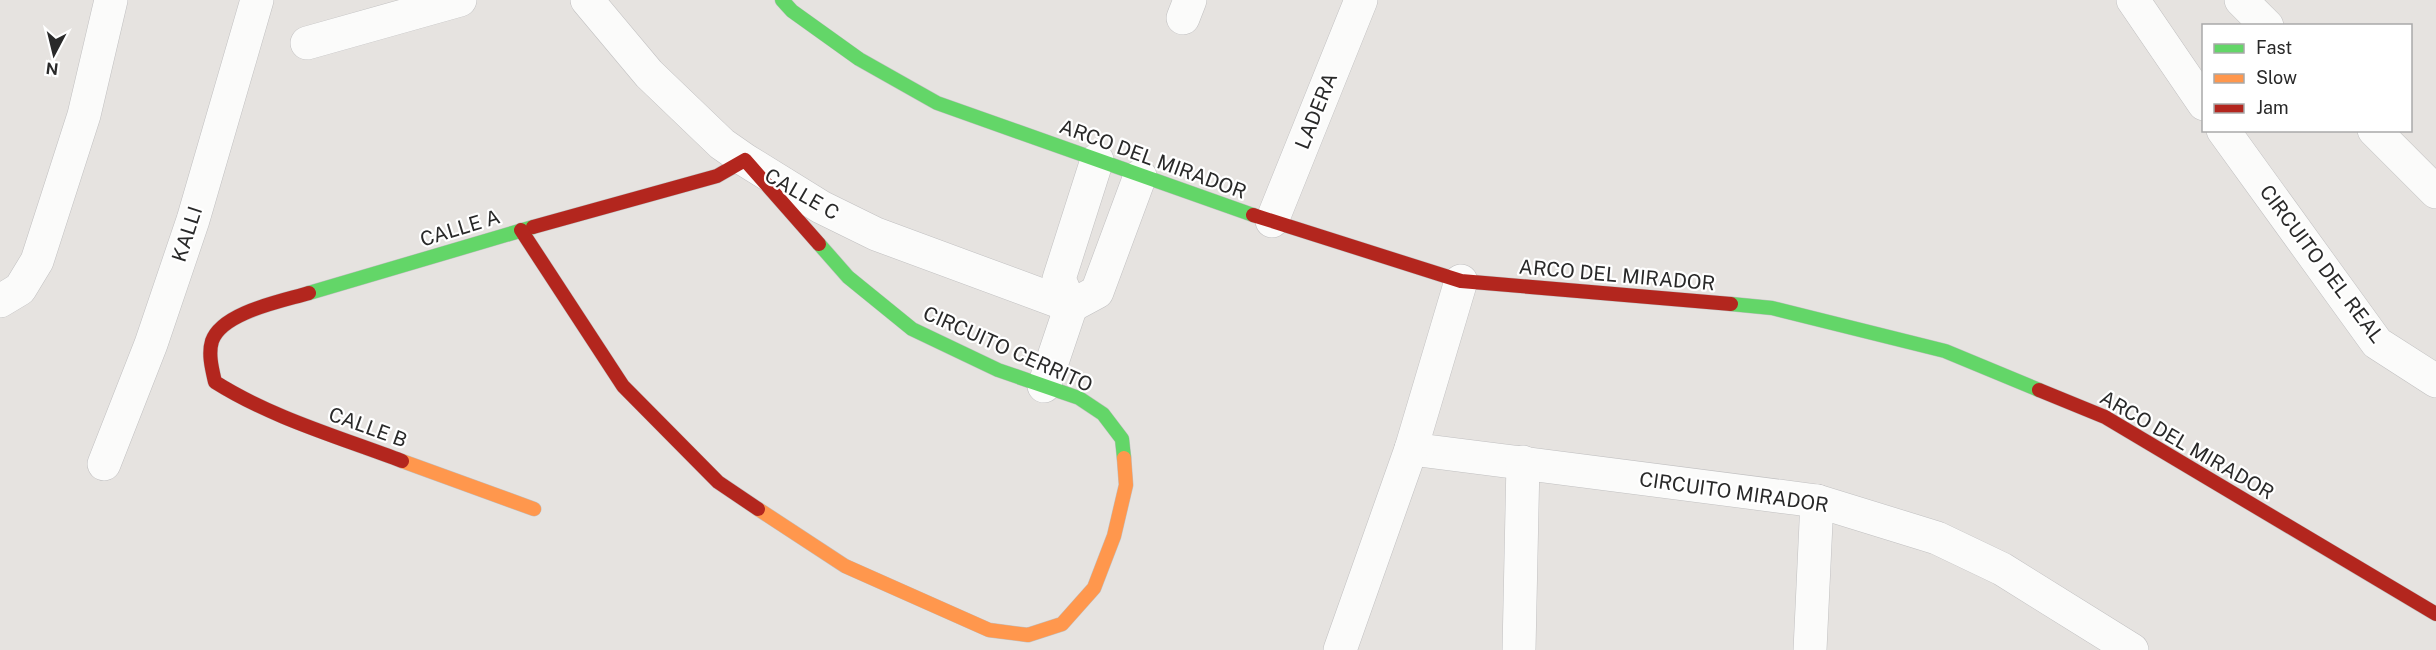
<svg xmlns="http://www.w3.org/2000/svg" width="2436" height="650" font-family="'Public Sans',sans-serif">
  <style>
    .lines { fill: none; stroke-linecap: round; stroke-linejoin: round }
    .street-casing { stroke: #c1c0c1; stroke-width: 34 }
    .fast-casing { stroke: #c1c0c1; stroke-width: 15 }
    .slow-casing { stroke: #c1c0c1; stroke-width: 15 }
    .jam-casing { stroke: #c1c0c1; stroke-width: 15 }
    .street { stroke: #fbfbfa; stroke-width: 33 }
    .fast { stroke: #63d668; stroke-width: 14 }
    .slow { stroke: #ff974d; stroke-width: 14 }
    .jam { stroke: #b3261e; stroke-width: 14 }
    .labels { text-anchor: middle; stroke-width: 4.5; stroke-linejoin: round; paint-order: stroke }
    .street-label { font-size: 20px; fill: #292929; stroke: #fff }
  </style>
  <rect width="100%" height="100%" fill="#e6e3e0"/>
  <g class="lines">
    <defs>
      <g id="street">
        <polyline points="587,0 649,74 722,144 745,160 821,207 876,234 1071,306 1044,386"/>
        <polyline points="2133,0 2204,104"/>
        <polyline points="2241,0 2267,26"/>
        <polyline points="1183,18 1190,0"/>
        <polyline points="307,43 460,0"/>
        <polyline points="2223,130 2377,343 2436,381"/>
        <polyline points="2374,130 2436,192"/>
        <polyline points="1097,160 1059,279 1071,306 1097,292 1140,176"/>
        <polyline points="1272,221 1361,0"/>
        <polyline points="0,301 20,289 37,261 84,115 111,0"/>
        <polyline points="1411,449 1817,501 1937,538 2002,569 2132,650"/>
        <polyline points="104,464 151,344 193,220 257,0"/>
        <polyline points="1340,650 1411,449 1461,281"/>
        <polyline points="1519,650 1523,462"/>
        <polyline points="1810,650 1817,501"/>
      </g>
      <g id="fast">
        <polyline points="782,0 792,11 859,59 937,103 1253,215"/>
        <polyline points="819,244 848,277 912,329 998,370 1079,398 1103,414 1122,439 1124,458"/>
        <polyline points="309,293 533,227"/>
        <polyline points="1731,304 1772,308 1945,351 2039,390"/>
      </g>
      <g id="slow">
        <polyline points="402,461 534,509"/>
        <polyline points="758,509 845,566 989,630 1028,635 1062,624 1094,588 1114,536 1126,485 1124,458"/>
      </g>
      <g id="jam">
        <polyline points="1253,215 1461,281 1731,304"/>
        <polyline points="533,227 717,176 745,160 819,244"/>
        <polyline points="521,230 623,386 718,482 758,509"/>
        <path d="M 309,293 C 283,301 222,312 212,341 C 208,354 212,369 215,382 C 272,418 339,437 402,461"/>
        <polyline points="2039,390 2105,417 2436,614"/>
      </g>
    </defs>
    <use href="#street" class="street-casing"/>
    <use href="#fast" class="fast-casing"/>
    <use href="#slow" class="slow-casing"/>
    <use href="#jam" class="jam-casing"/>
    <use href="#street" class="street"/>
    <use href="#fast" class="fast"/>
    <use href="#slow" class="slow"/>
    <use href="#jam" class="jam"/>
  </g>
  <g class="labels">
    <g class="street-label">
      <text transform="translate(1316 111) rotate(-68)" y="7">LADERA</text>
      <text transform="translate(1153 159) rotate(20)" y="7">ARCO DEL MIRADOR</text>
      <text transform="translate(802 194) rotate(30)" y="7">CALLE C</text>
      <text transform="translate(460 228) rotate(-17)" y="7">CALLE A</text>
      <text transform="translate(187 234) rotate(-72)" y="7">KALLI</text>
      <text transform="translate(2322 264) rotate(53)" y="7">CIRCUITO DEL REAL</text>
      <text transform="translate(1617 275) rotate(5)" y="7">ARCO DEL MIRADOR</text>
      <text transform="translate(1008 349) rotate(24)" y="7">CIRCUITO CERRITO</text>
      <text transform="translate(368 427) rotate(20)" y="7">CALLE B</text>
      <text transform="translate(2187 445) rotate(30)" y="7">ARCO DEL MIRADOR</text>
      <text transform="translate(1734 492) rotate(8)" y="7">CIRCUITO MIRADOR</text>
    </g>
  </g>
  <rect x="2202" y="24" width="210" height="108" fill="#ffffff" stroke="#a9a9a9" stroke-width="1.5"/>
  <rect x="2214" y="44" width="30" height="9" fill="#63d668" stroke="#a9a9a9" stroke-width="1.5"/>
  <text x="2256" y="54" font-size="18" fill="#292929">Fast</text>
  <rect x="2214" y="74" width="30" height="9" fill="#ff974d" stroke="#a9a9a9" stroke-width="1.5"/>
  <text x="2256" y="84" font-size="18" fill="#292929">Slow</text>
  <rect x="2214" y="104" width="30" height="9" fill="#b3261e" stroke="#a9a9a9" stroke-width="1.5"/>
  <text x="2256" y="114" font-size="18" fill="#292929">Jam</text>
  <g transform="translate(54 54) rotate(187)" stroke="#ffffff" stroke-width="4.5" paint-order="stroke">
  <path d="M0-4.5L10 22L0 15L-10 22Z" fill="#292929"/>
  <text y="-9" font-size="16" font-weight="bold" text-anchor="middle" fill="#292929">N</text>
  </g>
</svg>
